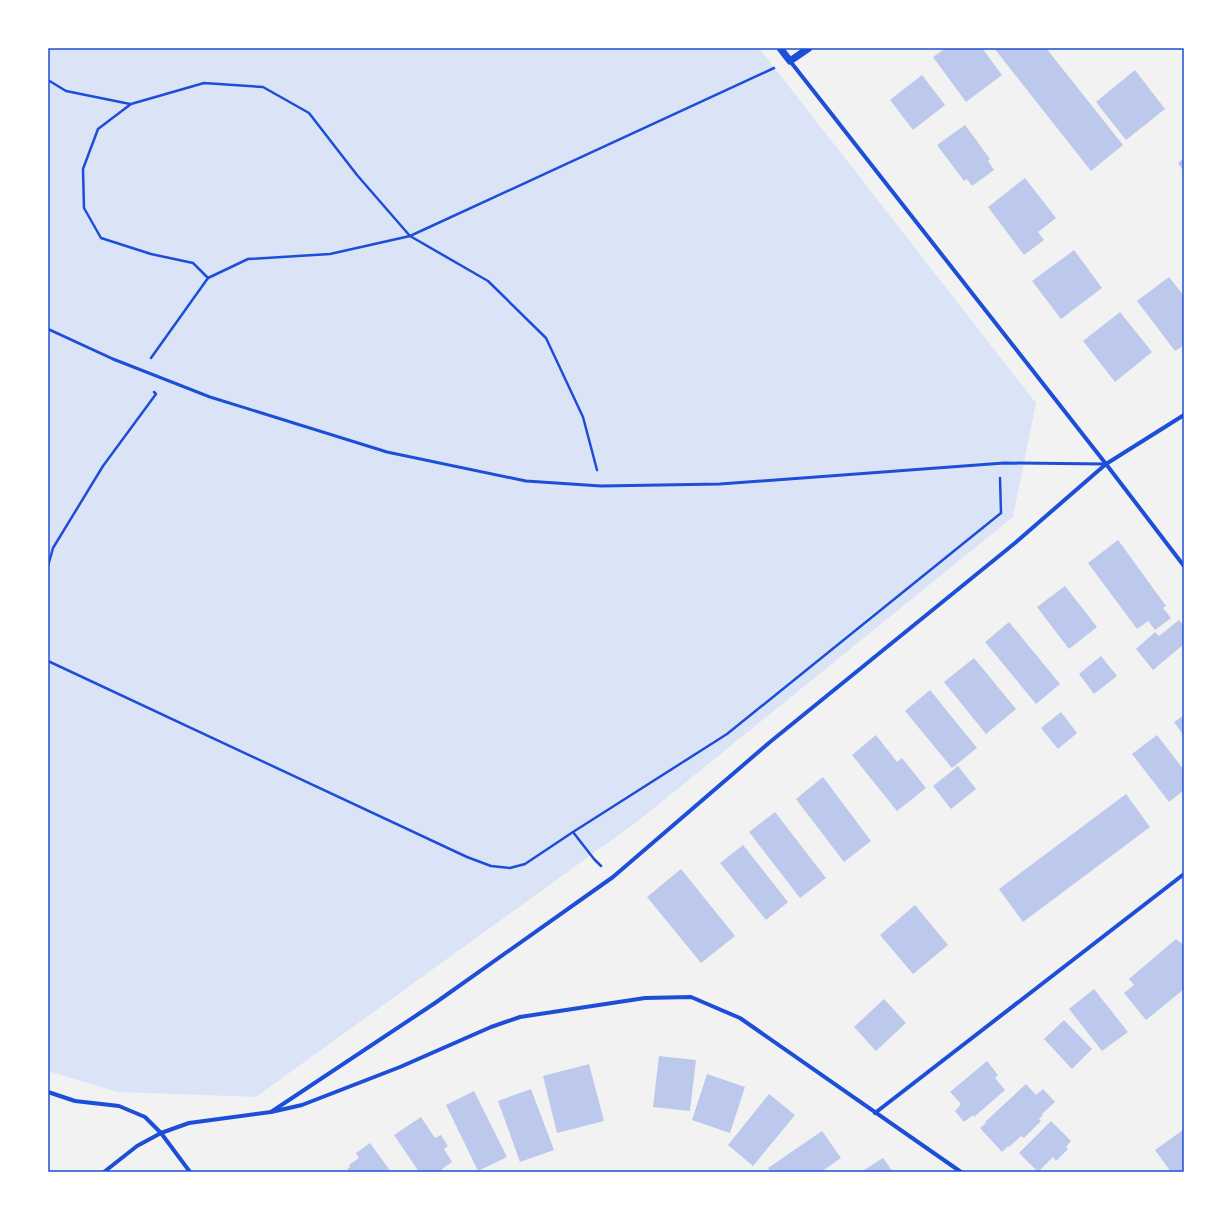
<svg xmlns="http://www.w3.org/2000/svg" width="1232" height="1220" font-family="Jost,sans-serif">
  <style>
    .green { fill: #dbe4f7 }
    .building { fill: #bdc9ec }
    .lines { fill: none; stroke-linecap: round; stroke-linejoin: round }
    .path { stroke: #1d4ed8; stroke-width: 2.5 }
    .service { stroke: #1d4ed8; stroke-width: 3 }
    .minor { stroke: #1d4ed8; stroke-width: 4 }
    .tertiary { stroke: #1d4ed8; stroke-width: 7 }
    .neatline { fill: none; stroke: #1d4ed8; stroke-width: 1.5 }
  </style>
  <rect width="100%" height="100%" fill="#f2f2f2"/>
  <polygon class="green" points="48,48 759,48 1036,403 1013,517 638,821 256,1097 118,1092 48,1071"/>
  <g class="building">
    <polygon points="946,48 982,48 1002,75 966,102 933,57"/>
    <polygon points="994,48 1046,48 1123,145 1091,171"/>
    <polygon points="1135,70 1165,109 1126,140 1096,102"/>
    <polygon points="922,75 945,105 913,130 890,100"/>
    <polygon points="965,125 990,159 988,161 994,170 972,186 967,179 964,181 937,145"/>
    <polygon points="1184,158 1184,172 1178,163"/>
    <polygon points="1025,178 1056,218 1038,232 1044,240 1024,255 988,207"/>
    <polygon points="1074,250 1102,288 1061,319 1032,281"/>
    <polygon points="1169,277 1184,296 1184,345 1175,351 1137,301"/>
    <polygon points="1120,312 1152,352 1115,382 1083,341"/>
    <polygon points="1118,540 1166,606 1163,608 1171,618 1155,630 1148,621 1137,629 1088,563"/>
    <polygon points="1065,586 1097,627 1069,649 1037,607"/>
    <polygon points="1179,620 1184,626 1184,644 1153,670 1136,649 1155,632 1159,636"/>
    <polygon points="1009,622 1060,684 1036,704 985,642"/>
    <polygon points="1101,656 1117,676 1094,694 1079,674"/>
    <polygon points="974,658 1016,709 986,734 944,682"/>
    <polygon points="930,690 977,748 952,768 905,711"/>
    <polygon points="1061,712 1077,733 1058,749 1041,728"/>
    <polygon points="1184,715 1184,736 1174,722"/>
    <polygon points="876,735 897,762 902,758 926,788 897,811 852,755"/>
    <polygon points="1157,735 1184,770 1184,790 1169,802 1132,754"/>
    <polygon points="958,766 976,789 951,809 933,786"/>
    <polygon points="823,777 871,841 844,862 796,799"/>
    <polygon points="1126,794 1150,827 1023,922 999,889"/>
    <polygon points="775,812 826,878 800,898 749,832"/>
    <polygon points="743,845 788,902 766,920 720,863"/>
    <polygon points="681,869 735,936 701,963 647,897"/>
    <polygon points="915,905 948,945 913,974 880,935"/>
    <polygon points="1176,939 1184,945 1184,989 1146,1020 1124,993 1134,985 1129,979"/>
    <polygon points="1094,989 1128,1032 1102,1051 1069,1009"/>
    <polygon points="884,999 906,1023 876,1051 854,1027"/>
    <polygon points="1064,1020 1092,1049 1072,1069 1044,1039"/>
    <polygon points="659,1056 696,1060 690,1111 653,1107"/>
    <polygon points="987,1061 998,1075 995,1078 1005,1090 974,1117 973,1115 964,1122 955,1111 961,1104 950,1092"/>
    <polygon points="589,1064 604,1121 557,1133 543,1076"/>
    <polygon points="707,1074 745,1087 730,1133 692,1120"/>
    <polygon points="1026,1084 1036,1095 1043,1089 1055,1102 1042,1114 1043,1115 1039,1119 1041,1121 1024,1138 1021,1136 1009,1147 1008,1146 1002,1152 980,1128 986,1123 985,1122"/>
    <polygon points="531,1089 554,1150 520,1162 498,1101"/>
    <polygon points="474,1091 507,1157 478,1171 446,1105"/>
    <polygon points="769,1094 795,1115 753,1166 728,1145"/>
    <polygon points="421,1117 435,1138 441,1135 448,1146 444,1149 452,1162 442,1169 443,1172 419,1172 394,1135"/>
    <polygon points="1051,1121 1071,1141 1066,1147 1068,1149 1056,1161 1053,1157 1038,1172 1019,1153"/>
    <polygon points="1183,1130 1184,1132 1184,1172 1171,1172 1155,1150"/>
    <polygon points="822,1131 841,1158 821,1172 771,1172 768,1168"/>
    <polygon points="370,1143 391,1172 350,1172 347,1169 350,1167 349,1165 359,1158 356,1153"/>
    <polygon points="883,1158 893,1172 861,1172"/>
  </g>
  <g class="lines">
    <g class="path">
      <polyline points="48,80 66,91 130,104"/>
      <polyline points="208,278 193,263 151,254 101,238 84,208 83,169 98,129 131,104 204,83 263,87 309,113 357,175 410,236 774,68"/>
      <polyline points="151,358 208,278 248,259 330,254 410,236 488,281 546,338 583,417 597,470"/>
      <polyline points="48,566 53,548 103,466 156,394 154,392"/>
      <polyline points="48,661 467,857 491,866 510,868 525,864 573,832 594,859 601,866"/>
      <polyline points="573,832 727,734 1001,513 1000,478"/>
    </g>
    <polyline class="service" points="48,329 113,359 210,397 387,452 526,481 601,486 720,484 1004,463 1106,464"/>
    <g class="minor">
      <polyline points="790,61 1106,464 1184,566"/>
      <polyline points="48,1092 75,1101 119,1106 145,1117 161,1133 190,1172"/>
      <polyline points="271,1112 435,1003 613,877 770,742 1015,543 1106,464 1184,415"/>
      <polyline points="875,1113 1184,874"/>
      <polyline points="104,1172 137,1146 161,1133 189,1123 271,1112 302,1105 400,1067 491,1027 520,1017 645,998 691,997 740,1018 961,1172"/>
    </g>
    <polyline class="tertiary" points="780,48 790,61 809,48"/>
  </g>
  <rect width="1232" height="1220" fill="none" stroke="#ffffff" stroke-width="98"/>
  <rect x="49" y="49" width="1134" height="1122" class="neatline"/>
</svg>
